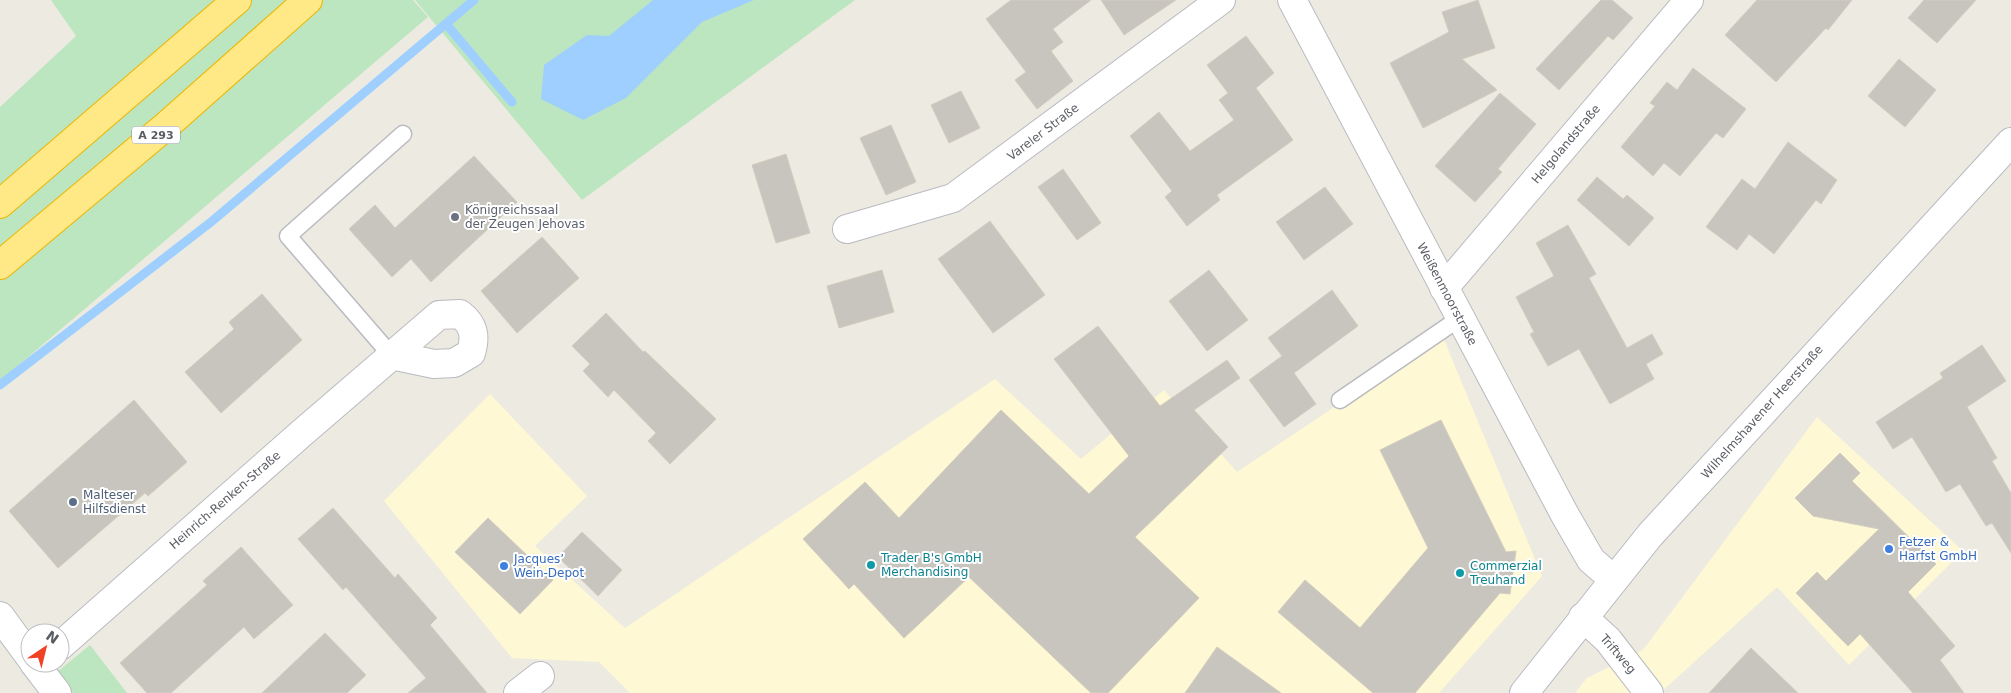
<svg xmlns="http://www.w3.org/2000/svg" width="2011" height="693" font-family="'DejaVu Sans',sans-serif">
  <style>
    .commercial { fill: #fff8d4 }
    .green { fill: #bce6bf }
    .water { fill: #9fcfff }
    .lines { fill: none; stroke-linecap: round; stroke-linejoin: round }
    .stream { stroke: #9fcfff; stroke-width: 9 }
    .building { fill: #c8c5be; stroke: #d2cdbf }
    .lane-casing { stroke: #b9bbc1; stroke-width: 19 }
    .street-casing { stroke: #b9bbc1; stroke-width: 30 }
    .secondary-casing { stroke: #b7bac0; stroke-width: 30 }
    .highway-casing { stroke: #eeb400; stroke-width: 30 }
    .lane { stroke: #fff; stroke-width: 16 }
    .street { stroke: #fff; stroke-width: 28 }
    .secondary { stroke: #fff; stroke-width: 28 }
    .highway { stroke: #ffe986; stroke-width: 28 }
    .worship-dot { fill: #6b7280; stroke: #fff; stroke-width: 2 }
    .service-dot { fill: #5c6f8a; stroke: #fff; stroke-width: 2 }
    .shop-dot { fill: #3f7fe0; stroke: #fff; stroke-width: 2 }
    .culture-dot { fill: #0f9aa8; stroke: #fff; stroke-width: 2 }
    .labels { text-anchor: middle; stroke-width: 4; stroke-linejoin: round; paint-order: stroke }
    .shield { fill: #fff; stroke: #8b8e92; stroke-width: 1 }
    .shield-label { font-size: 11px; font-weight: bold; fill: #595d63 }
    .street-label { font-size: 12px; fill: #595d63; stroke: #fff }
    .worship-label { font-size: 12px; fill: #5b616d; stroke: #fff; text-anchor: start }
    .service-label { font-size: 12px; fill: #4e5e75; stroke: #fff; text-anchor: start }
    .shop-label { font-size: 12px; fill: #366cbe; stroke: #fff; text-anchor: start }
    .culture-label { font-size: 12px; fill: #0d838f; stroke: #fff; text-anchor: start }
  </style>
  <rect width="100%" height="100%" fill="#edebe1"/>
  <g class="commercial">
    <polygon points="1442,335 1542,576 1439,693 630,693 599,662 512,658 384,501 490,394 587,496 535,546 625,628 995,379 1081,459 1164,390 1237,472"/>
    <polygon points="1817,417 1963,551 1849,665 1777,587 1660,693 1575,693 1587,678 1643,650"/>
  </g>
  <g class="green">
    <polygon points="51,0 413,0 428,17 0,381 0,107 76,36"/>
    <polygon points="415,0 855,0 582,200"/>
    <polygon points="90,645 127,693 73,693 57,672"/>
  </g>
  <polygon class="water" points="653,0 754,0 702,22 626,98 583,120 541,99 544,65 587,35 609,36"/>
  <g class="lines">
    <g class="stream">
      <polyline points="447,25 512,102"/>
      <polyline points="0,385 211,222 474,0"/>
    </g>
  </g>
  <g class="building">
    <polygon points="1011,0 1091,0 1053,29 1063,42 1051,51 1073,81 1037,109 1015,80 1026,72 986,19"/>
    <polygon points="1101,0 1176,0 1124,35"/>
    <polygon points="1478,0 1495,48 1462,59 1497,90 1423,128 1390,63 1449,32 1442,12"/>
    <polygon points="1601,0 1612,0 1633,18 1613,40 1608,36 1559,90 1536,69"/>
    <polygon points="1757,0 1852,0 1828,30 1826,28 1776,82 1725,35"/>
    <polygon points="1924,0 1976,0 1937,43 1908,18"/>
    <polygon points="1246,36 1274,73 1256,88 1293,140 1217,195 1220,200 1187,226 1165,197 1172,191 1130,136 1159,112 1190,151 1234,120 1219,100 1228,93 1207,65"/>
    <polygon points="1899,59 1936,90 1905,127 1868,96"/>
    <polygon points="1693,68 1746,109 1723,138 1716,133 1680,176 1664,163 1653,176 1621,147 1655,106 1650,103 1667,82 1677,90"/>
    <polygon points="961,91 980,128 949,143 931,105"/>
    <polygon points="1500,93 1536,124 1498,169 1502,172 1475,202 1435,166"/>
    <polygon points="891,125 916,182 886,195 860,138"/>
    <polygon points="1788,142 1837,180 1821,204 1816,200 1774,254 1749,234 1737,250 1706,227 1742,179 1755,189"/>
    <polygon points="786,154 810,233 776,243 752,165"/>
    <polygon points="474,156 517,202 431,282 411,259 392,277 349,229 375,205 395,228"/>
    <polygon points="1063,169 1101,223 1077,240 1038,187"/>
    <polygon points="1597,177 1623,199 1627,195 1654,218 1629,246 1577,200"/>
    <polygon points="1325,187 1353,224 1304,260 1276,222"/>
    <polygon points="990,221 1045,295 993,333 938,259"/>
    <polygon points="1568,225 1596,274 1589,278 1627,348 1652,334 1663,354 1646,364 1654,379 1610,404 1579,349 1548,366 1530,334 1534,332 1516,297 1554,276 1536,243"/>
    <polygon points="542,237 579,278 517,333 481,291"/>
    <polygon points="882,270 894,312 839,328 827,286"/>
    <polygon points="1209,270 1248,320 1207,351 1169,301"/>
    <polygon points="1332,290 1358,326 1294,373 1316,404 1284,427 1249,380 1282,356 1268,338"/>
    <polygon points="262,294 302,340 221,413 185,372 234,329 229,322"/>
    <polygon points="606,313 643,352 645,351 716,419 670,464 648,441 656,433 614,390 608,397 583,371 590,364 572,346"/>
    <polygon points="1098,326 1160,406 1227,360 1240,378 1194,410 1228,447 1135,537 1199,598 1108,693 1091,693 969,577 904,638 854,584 849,589 803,539 865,482 899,518 1001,410 1089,494 1129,456 1054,359"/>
    <polygon points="1982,345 2006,381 1967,407 1997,458 1992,461 2011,493 2011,553 1992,523 1986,526 1960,484 1946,492 1912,437 1893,449 1876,422 1943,378 1940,373"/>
    <polygon points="134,400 187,462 148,496 145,493 58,568 9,511"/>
    <polygon points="1441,420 1506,552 1516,551 1510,594 1500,593 1415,693 1373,693 1278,612 1305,580 1360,628 1428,548 1380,450"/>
    <polygon points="1840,453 1860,473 1852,481 1936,564 1908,592 1955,646 1940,660 1964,693 1913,693 1860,634 1848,646 1796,593 1817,572 1826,581 1879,529 1813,516 1795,498"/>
    <polygon points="333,508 395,578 398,574 437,618 430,625 487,693 408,693 426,678 346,587 343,590 298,539"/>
    <polygon points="488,518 553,580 520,614 455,552"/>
    <polygon points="582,532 622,570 598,596 558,557"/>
    <polygon points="241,547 293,605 254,639 244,627 171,693 147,693 120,663 207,585 203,581"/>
    <polygon points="325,633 366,675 347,693 262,693"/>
    <polygon points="1217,647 1281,693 1185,693"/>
    <polygon points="1751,648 1798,693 1709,693"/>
  </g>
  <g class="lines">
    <defs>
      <g id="lane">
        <polyline points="391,355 288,236 403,134"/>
        <polyline points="1340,400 1460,318"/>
      </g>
      <g id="street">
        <polyline points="1292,0 1565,515 1591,560 1613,579"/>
        <polyline points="847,229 953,198 1221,0"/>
        <polyline points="1444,288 1689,0"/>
        <polyline points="0,616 30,657"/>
        <polyline points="1583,617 1608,640 1649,693"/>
        <path d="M 60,646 L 303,432 L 439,315 L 460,314 C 474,325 476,336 471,353 L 454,363 L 434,364 L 391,355"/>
        <polyline points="34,663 57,693"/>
        <polyline points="518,693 540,676"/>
      </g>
      <polyline id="secondary" points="1524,693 1650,535 2011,142"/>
      <g id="highway">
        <polyline points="0,204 237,0"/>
        <polyline points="0,265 166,126 308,0"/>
      </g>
    </defs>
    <use href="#lane" class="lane-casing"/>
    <use href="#street" class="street-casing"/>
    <use href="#secondary" class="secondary-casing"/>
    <use href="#highway" class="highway-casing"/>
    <use href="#lane" class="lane"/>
    <use href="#street" class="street"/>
    <use href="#secondary" class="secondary"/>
    <use href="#highway" class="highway"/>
  </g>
  <circle class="worship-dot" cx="455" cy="217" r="5"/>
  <circle class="service-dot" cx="73" cy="502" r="5"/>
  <g class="shop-dot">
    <circle cx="1889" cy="549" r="5"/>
    <circle cx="504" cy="566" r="5"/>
  </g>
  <g class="culture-dot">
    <circle cx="871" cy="565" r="5"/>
    <circle cx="1460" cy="573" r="5"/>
  </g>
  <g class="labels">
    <rect class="shield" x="132" y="126.5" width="48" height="17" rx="4"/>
    <g class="shield-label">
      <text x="156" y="139">A 293</text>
    </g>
    <g class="street-label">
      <text transform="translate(1043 132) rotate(-37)" y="4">Vareler Straße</text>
      <text transform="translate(1566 144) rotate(-50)" y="4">Helgolandstraße</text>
      <text transform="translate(1447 294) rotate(62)" y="4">Weißenmoorstraße</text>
      <text transform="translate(1762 412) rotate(-48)" y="4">Wilhelmshavener Heerstraße</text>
      <text transform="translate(225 500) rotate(-41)" y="4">Heinrich-Renken-Straße</text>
      <text transform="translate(1618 654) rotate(49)" y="4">Triftweg</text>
    </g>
    <g class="worship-label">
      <text x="465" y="214">Königreichssaal<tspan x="465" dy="14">der Zeugen Jehovas</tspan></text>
    </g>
    <g class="service-label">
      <text x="83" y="499">Malteser<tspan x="83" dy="14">Hilfsdienst</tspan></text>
    </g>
    <g class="shop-label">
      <text x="1899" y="546">Fetzer &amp;<tspan x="1899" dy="14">Harfst GmbH</tspan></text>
      <text x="514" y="563">Jacques’<tspan x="514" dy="14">Wein-Depot</tspan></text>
    </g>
    <g class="culture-label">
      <text x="881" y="562">Trader B's GmbH<tspan x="881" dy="14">Merchandising</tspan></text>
      <text x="1470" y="570">Commerzial<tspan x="1470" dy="14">Treuhand</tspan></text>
    </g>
  </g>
  <g transform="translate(45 648) rotate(35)"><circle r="24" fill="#ffffff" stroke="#bdbec1"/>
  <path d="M0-4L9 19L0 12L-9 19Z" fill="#ef4225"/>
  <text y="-8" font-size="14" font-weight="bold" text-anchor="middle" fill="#595d63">N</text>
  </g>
</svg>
